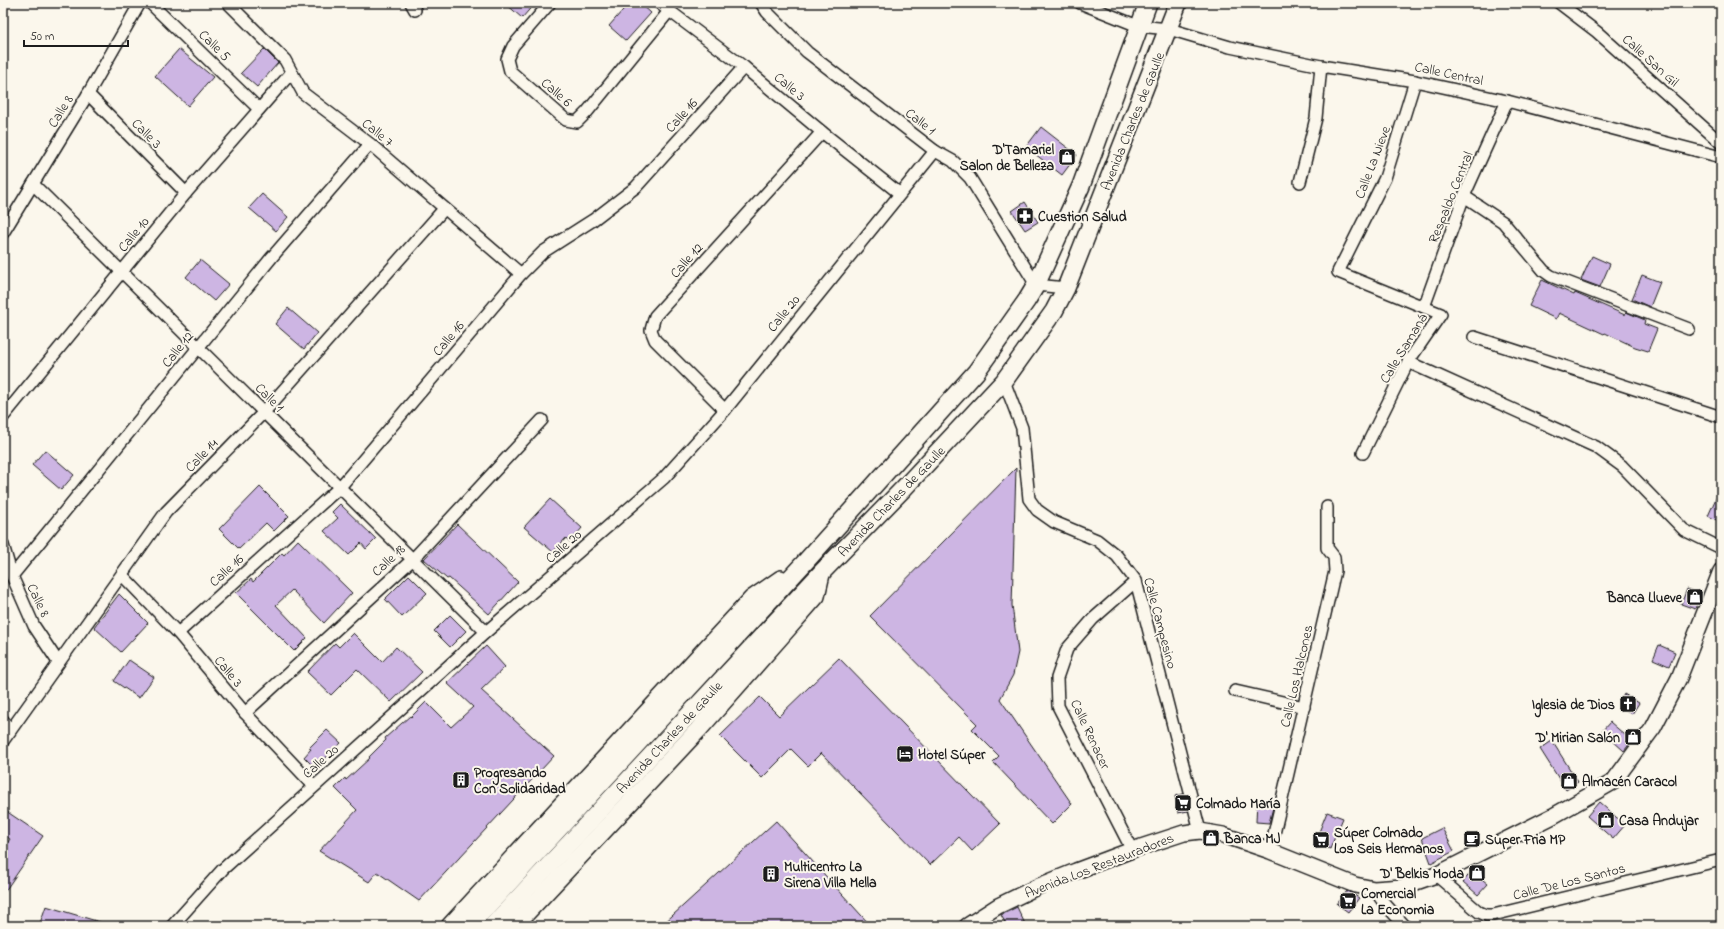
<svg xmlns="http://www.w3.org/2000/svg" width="1724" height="929" font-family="'Indie Flower',sans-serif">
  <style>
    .building { fill: #cdb5e3; stroke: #1c1c1c }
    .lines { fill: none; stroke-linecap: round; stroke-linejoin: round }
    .street-casing { stroke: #1c1c1c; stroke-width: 14 }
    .secondary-casing { stroke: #1c1c1c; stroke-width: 18 }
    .primary-casing { stroke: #1c1c1c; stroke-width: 20 }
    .street { stroke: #fbf7ec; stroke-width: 11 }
    .secondary { stroke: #fbf7ec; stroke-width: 15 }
    .primary { stroke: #fbf7ec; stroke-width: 17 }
    .labels { text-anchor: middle; stroke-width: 4; stroke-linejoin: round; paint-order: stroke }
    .street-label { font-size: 14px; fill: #1c1c1c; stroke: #fbf7ec }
    .poi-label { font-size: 14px; font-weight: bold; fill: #1c1c1c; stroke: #fbf7ec; text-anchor: start }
  </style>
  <rect width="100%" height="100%" fill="#fbf7ec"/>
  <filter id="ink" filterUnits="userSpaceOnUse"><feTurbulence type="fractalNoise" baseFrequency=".025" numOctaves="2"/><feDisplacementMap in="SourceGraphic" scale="8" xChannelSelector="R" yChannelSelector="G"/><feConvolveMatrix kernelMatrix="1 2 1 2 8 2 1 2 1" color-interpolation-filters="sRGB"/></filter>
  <g filter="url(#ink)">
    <g class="building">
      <polygon points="505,3 535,3 522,18"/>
      <polygon points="629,3 640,3 651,13 626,41 609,26"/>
      <polygon points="179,49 213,77 188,106 155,76"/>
      <polygon points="264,49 278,63 257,87 241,73"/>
      <polygon points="1041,127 1077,155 1062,175 1026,147"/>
      <polygon points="262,194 288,217 276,231 249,208"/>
      <polygon points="1025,202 1038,222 1025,230 1012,211"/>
      <polygon points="1592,256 1610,264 1600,287 1581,280"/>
      <polygon points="200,260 229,284 214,301 186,277"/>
      <polygon points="1642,275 1660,282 1650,307 1632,299"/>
      <polygon points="1542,280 1574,295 1575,293 1625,315 1626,312 1645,320 1644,324 1657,329 1648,351 1635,347 1605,333 1604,334 1559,313 1556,319 1529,306"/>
      <polygon points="288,308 317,333 304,349 275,324"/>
      <polygon points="45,450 74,475 61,490 32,465"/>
      <polygon points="1016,468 1012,605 1018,652 1013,675 1000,699 1072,804 1052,824 993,762 999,756 972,729 977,724 870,616"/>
      <polygon points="260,487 289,516 274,531 266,523 239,549 219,529"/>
      <polygon points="1721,487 1721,522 1708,516"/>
      <polygon points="550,499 582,528 570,542 566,538 553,552 524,527"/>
      <polygon points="340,504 376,539 366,549 361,543 349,555 324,531 338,518 332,512"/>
      <polygon points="457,524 518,582 489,614 449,578 447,579 424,559"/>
      <polygon points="298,540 352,593 324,623 292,590 276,605 307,638 294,651 236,593 251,579 253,582 282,553 284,555"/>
      <polygon points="409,575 427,593 402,617 385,599"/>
      <polygon points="1687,589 1701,594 1695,609 1681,604"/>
      <polygon points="119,594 148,623 121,652 94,627"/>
      <polygon points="450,615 466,631 450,647 434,631"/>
      <polygon points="353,633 382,662 396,647 422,672 391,702 357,669 331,695 307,672 335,643 339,647"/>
      <polygon points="1659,645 1675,652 1669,666 1653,659"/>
      <polygon points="486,646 505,667 481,690 554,756 419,901 377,872 369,882 319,851 357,810 335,788 345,778 346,780 370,758 369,757 386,740 385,738 410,716 411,717 426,702 451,727 473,707 447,683"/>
      <polygon points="839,658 1000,824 972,851 959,837 930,865 821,753 808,766 791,749 762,778 720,736 760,697 779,716"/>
      <polygon points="129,660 154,677 139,698 114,681"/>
      <polygon points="1624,694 1639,703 1632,714 1618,705"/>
      <polygon points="1610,722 1632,741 1624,751 1602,731"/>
      <polygon points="327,730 341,743 315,768 304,757 311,749 309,748"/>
      <polygon points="1552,741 1578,782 1566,790 1540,749"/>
      <polygon points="1183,794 1188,811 1178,813 1175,796"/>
      <polygon points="1257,799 1275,800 1269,823 1256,822"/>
      <polygon points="1599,802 1625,825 1613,839 1587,816"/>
      <polygon points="3,809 43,836 3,894 3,849 10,839 3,834"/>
      <polygon points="1327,812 1343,818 1330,849 1315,842"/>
      <polygon points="776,821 871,926 661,926"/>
      <polygon points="1442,828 1454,851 1431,863 1422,838"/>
      <polygon points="1472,871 1488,884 1478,895 1463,882"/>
      <polygon points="1347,891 1359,898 1348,912 1337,904"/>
      <polygon points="46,906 103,923 102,926 39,926"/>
      <polygon points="1017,907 1026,926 1007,926 1001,915"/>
    </g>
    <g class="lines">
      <defs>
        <g id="street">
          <polyline points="150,3 259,109"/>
          <polyline points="228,3 285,60 303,93 370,144 521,274"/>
          <polyline points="411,3 415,10"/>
          <polyline points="550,3 513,46 507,59 510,71 566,120 577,122 587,112 670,10"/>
          <polyline points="659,3 744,67 822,132 899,193"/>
          <polyline points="761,3 767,12 807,52 935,151 953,161 970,178 1036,285 1066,288"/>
          <polyline points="1080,3 1138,26 1169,29 1230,47 1321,66 1415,81 1507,101 1721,157"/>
          <polyline points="1559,3 1597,32 1721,143"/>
          <polyline points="88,94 186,193"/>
          <polyline points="1300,182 1316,118 1321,66"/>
          <polyline points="33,184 486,632"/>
          <polyline points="1464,196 1503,222 1544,271 1551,276 1689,329"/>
          <polyline points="3,233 88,94 140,3"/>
          <polyline points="1424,307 1464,196 1507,101"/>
          <polyline points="1474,337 1721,417"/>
          <polyline points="1408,362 1596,447 1622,466 1684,530 1721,548"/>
          <polyline points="1004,381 1022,428 1029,499 1037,510 1054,522 1097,540 1117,556 1136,581 1200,831"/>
          <polyline points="725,410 655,340 651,330 655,316 822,132"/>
          <polyline points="3,417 186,193 291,73"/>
          <polyline points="1363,453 1408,362 1441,314 1338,272 1385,178 1415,81"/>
          <polyline points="3,545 12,576 34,626 58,662"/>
          <polyline points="122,575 178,633 245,713 314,786"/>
          <polyline points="12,576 272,257 370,144"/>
          <polyline points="178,633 340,487 521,274 543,252 593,220 636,187 744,67"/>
          <polyline points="1235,691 1304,707"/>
          <polyline points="245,713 413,559 542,420"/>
          <polyline points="3,720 10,731"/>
          <polyline points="3,741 166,512 264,412 444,209"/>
          <polyline points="1132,850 1058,706 1057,678 1067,649 1093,619 1136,581"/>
          <polyline points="1270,851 1335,571 1334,557 1327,548 1327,507"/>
          <polyline points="1436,875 1479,912 1486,915 1493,915 1721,860"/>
          <polyline points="1374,889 1384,903 1405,926"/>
          <polyline points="172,926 223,869 486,632 664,478 725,410 935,151"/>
        </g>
        <polyline id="secondary" points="967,926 998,906 1039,886 1076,871 1132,850 1184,833 1200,831 1223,835 1270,851 1355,885 1374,889 1402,887 1436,875 1553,816 1613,782 1653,728 1679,678 1721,571"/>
        <g id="primary">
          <polyline points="450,926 752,599 781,579"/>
          <polyline points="469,926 807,560 976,372 1027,300 1036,285 1081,186 1148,3"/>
          <polyline points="492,926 821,573 903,489 1004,381 1054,311 1066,288 1178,3"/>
          <polyline points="514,926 698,730 781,636 816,596 821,574"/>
        </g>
      </defs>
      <use href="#street" class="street-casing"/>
      <use href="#secondary" class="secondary-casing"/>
      <use href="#primary" class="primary-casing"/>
      <use href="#street" class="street"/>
      <use href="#secondary" class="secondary"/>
      <use href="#primary" class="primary"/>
    </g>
  </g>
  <defs>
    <symbol id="shop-square" viewBox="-11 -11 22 22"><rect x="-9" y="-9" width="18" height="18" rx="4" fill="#1c1c1c" stroke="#fbf7ec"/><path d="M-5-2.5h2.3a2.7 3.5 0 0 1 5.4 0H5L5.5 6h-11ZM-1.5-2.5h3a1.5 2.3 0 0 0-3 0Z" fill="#fff"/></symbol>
    <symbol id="pharmacy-square" viewBox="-11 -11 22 22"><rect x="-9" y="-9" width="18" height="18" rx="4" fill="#1c1c1c" stroke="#fbf7ec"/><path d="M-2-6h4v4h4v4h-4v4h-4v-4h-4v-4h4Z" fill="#fff"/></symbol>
    <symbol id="church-square" viewBox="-11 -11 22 22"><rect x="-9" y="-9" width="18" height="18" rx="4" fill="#1c1c1c" stroke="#fbf7ec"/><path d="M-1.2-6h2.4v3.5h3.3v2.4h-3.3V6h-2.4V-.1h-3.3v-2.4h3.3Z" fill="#fff"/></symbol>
    <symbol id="hotel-square" viewBox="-11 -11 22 22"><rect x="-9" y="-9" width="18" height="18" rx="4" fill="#1c1c1c" stroke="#fbf7ec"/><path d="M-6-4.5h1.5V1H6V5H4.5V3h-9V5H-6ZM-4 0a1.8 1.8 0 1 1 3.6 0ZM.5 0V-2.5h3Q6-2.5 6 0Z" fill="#fff"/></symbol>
    <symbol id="building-square" viewBox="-11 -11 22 22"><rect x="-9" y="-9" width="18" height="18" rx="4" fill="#1c1c1c" stroke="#fbf7ec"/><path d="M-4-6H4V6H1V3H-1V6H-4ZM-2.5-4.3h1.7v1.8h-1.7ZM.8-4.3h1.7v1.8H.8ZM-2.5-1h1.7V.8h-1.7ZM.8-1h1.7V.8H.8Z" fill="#fff"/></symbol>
    <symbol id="supermarket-square" viewBox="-11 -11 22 22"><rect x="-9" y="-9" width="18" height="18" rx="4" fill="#1c1c1c" stroke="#fbf7ec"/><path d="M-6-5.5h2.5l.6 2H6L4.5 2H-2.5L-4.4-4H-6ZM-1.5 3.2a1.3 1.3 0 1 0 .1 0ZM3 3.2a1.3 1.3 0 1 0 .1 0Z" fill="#fff"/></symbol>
    <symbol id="cafe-square" viewBox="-11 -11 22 22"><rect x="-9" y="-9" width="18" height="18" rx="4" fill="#1c1c1c" stroke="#fbf7ec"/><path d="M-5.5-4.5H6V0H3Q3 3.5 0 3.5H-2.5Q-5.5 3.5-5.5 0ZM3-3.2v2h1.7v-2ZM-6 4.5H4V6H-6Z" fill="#fff"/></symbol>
  </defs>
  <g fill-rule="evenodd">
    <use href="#shop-square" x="1057" y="147" width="20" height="20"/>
    <use href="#pharmacy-square" x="1015" y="206" width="20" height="20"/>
    <use href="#shop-square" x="1685" y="587" width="20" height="20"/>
    <use href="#church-square" x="1618" y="694" width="20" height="20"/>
    <use href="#shop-square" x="1623" y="727" width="20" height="20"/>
    <use href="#hotel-square" x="895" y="744" width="20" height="20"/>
    <use href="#building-square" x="451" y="770" width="20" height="20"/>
    <use href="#shop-square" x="1559" y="771" width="20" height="20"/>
    <use href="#supermarket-square" x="1173" y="793" width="20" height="20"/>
    <use href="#shop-square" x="1596" y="810" width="20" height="20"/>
    <use href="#shop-square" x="1201" y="828" width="20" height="20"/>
    <use href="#cafe-square" x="1462" y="829" width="20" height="20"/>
    <use href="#supermarket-square" x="1311" y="830" width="20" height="20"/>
    <use href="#shop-square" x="1467" y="863" width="20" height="20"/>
    <use href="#building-square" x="761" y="864" width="20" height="20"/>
    <use href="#supermarket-square" x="1338" y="891" width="20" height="20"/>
  </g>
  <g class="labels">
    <g class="street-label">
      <text transform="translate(215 45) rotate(44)" y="5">Calle 5</text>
      <text transform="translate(1651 60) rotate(42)" y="5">Calle San Gil</text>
      <text transform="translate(1449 73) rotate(12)" y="5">Calle Central</text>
      <text transform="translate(790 86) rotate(40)" y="5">Calle 3</text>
      <text transform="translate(557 92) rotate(41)" y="5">Calle 6</text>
      <text transform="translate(60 111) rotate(-58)" y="5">Calle 8</text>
      <text transform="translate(681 115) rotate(-48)" y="5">Calle 16</text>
      <text transform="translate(921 121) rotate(38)" y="5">Calle 1</text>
      <text transform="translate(1132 121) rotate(-68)" y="5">Avenida Charles de Gaulle</text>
      <text transform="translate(378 132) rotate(39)" y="5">Calle 7</text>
      <text transform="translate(147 133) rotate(45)" y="5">Calle 3</text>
      <text transform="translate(1372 162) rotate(-69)" y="5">Calle La Nieve</text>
      <text transform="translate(1450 197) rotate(-68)" y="5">Respaldo Central</text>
      <text transform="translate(133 234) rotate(-51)" y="5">Calle 10</text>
      <text transform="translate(686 260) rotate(-48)" y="5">Calle 12</text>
      <text transform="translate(783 313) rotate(-51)" y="5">Calle 20</text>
      <text transform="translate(448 338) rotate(-50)" y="5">Calle 16</text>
      <text transform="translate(1403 348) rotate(-59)" y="5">Calle Samaná</text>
      <text transform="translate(177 349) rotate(-51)" y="5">Calle 12</text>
      <text transform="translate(270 397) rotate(45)" y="5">Calle 1</text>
      <text transform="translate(201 455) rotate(-46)" y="5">Calle 14</text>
      <text transform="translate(891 501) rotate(-46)" y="5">Avenida Charles de Gaulle</text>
      <text transform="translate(563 546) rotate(-41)" y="5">Calle 20</text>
      <text transform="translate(388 560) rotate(-43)" y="5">Calle 18</text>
      <text transform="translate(226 570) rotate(-42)" y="5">Calle 16</text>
      <text transform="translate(39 600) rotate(65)" y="5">Calle 8</text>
      <text transform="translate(1161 623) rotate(75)" y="5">Calle Campesino</text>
      <text transform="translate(229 671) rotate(50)" y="5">Calle 3</text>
      <text transform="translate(1296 676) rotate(-77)" y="5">Calle Los Halcones</text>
      <text transform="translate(1091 734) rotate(65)" y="5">Calle Renacer</text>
      <text transform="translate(669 737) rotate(-47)" y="5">Avenida Charles de Gaulle</text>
      <text transform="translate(320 761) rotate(-42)" y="5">Calle 20</text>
      <text transform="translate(1099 865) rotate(-21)" y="5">Avenida Los Restauradores</text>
      <text transform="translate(1569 881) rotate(-14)" y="5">Calle De Los Santos</text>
    </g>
    <g class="poi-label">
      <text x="1054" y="154" text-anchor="end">D'Tamariel<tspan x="1054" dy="16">Salon de Belleza</tspan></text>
      <text x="1038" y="221">Cuestion Salud</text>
      <text x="1682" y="602" text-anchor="end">Banca Llueve</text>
      <text x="1615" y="709" text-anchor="end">Iglesia de Dios</text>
      <text x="1620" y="742" text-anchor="end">D' Mirian Salón</text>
      <text x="918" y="759">Hotel Súper</text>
      <text x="474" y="777">Progresando<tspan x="474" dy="16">Con Solidaridad</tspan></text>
      <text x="1582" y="786">Almacén Caracol</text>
      <text x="1196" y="808">Colmado María</text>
      <text x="1619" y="825">Casa Andujar</text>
      <text x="1334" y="837">Súper Colmado<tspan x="1334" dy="16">Los Seis Hermanos</tspan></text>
      <text x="1224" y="843">Banca MJ</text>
      <text x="1485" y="844">Super Fria MP</text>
      <text x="784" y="871">Multicentro La<tspan x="784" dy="16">Sirena Villa Mella</tspan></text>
      <text x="1464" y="878" text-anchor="end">D' Belkis Moda</text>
      <text x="1361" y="898">Comercial<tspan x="1361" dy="16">La Economia</tspan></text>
    </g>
  </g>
  <rect width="1724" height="929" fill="none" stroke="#fbf7ec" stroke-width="16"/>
  <rect x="8" y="8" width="1708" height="913" fill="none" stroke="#1c1c1c" stroke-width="1.5" filter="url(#ink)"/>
  <path d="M24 40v6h104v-6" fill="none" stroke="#1c1c1c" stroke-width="2"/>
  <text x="30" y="40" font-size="12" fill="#1c1c1c" stroke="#fbf7ec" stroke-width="3" paint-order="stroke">50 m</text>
</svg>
